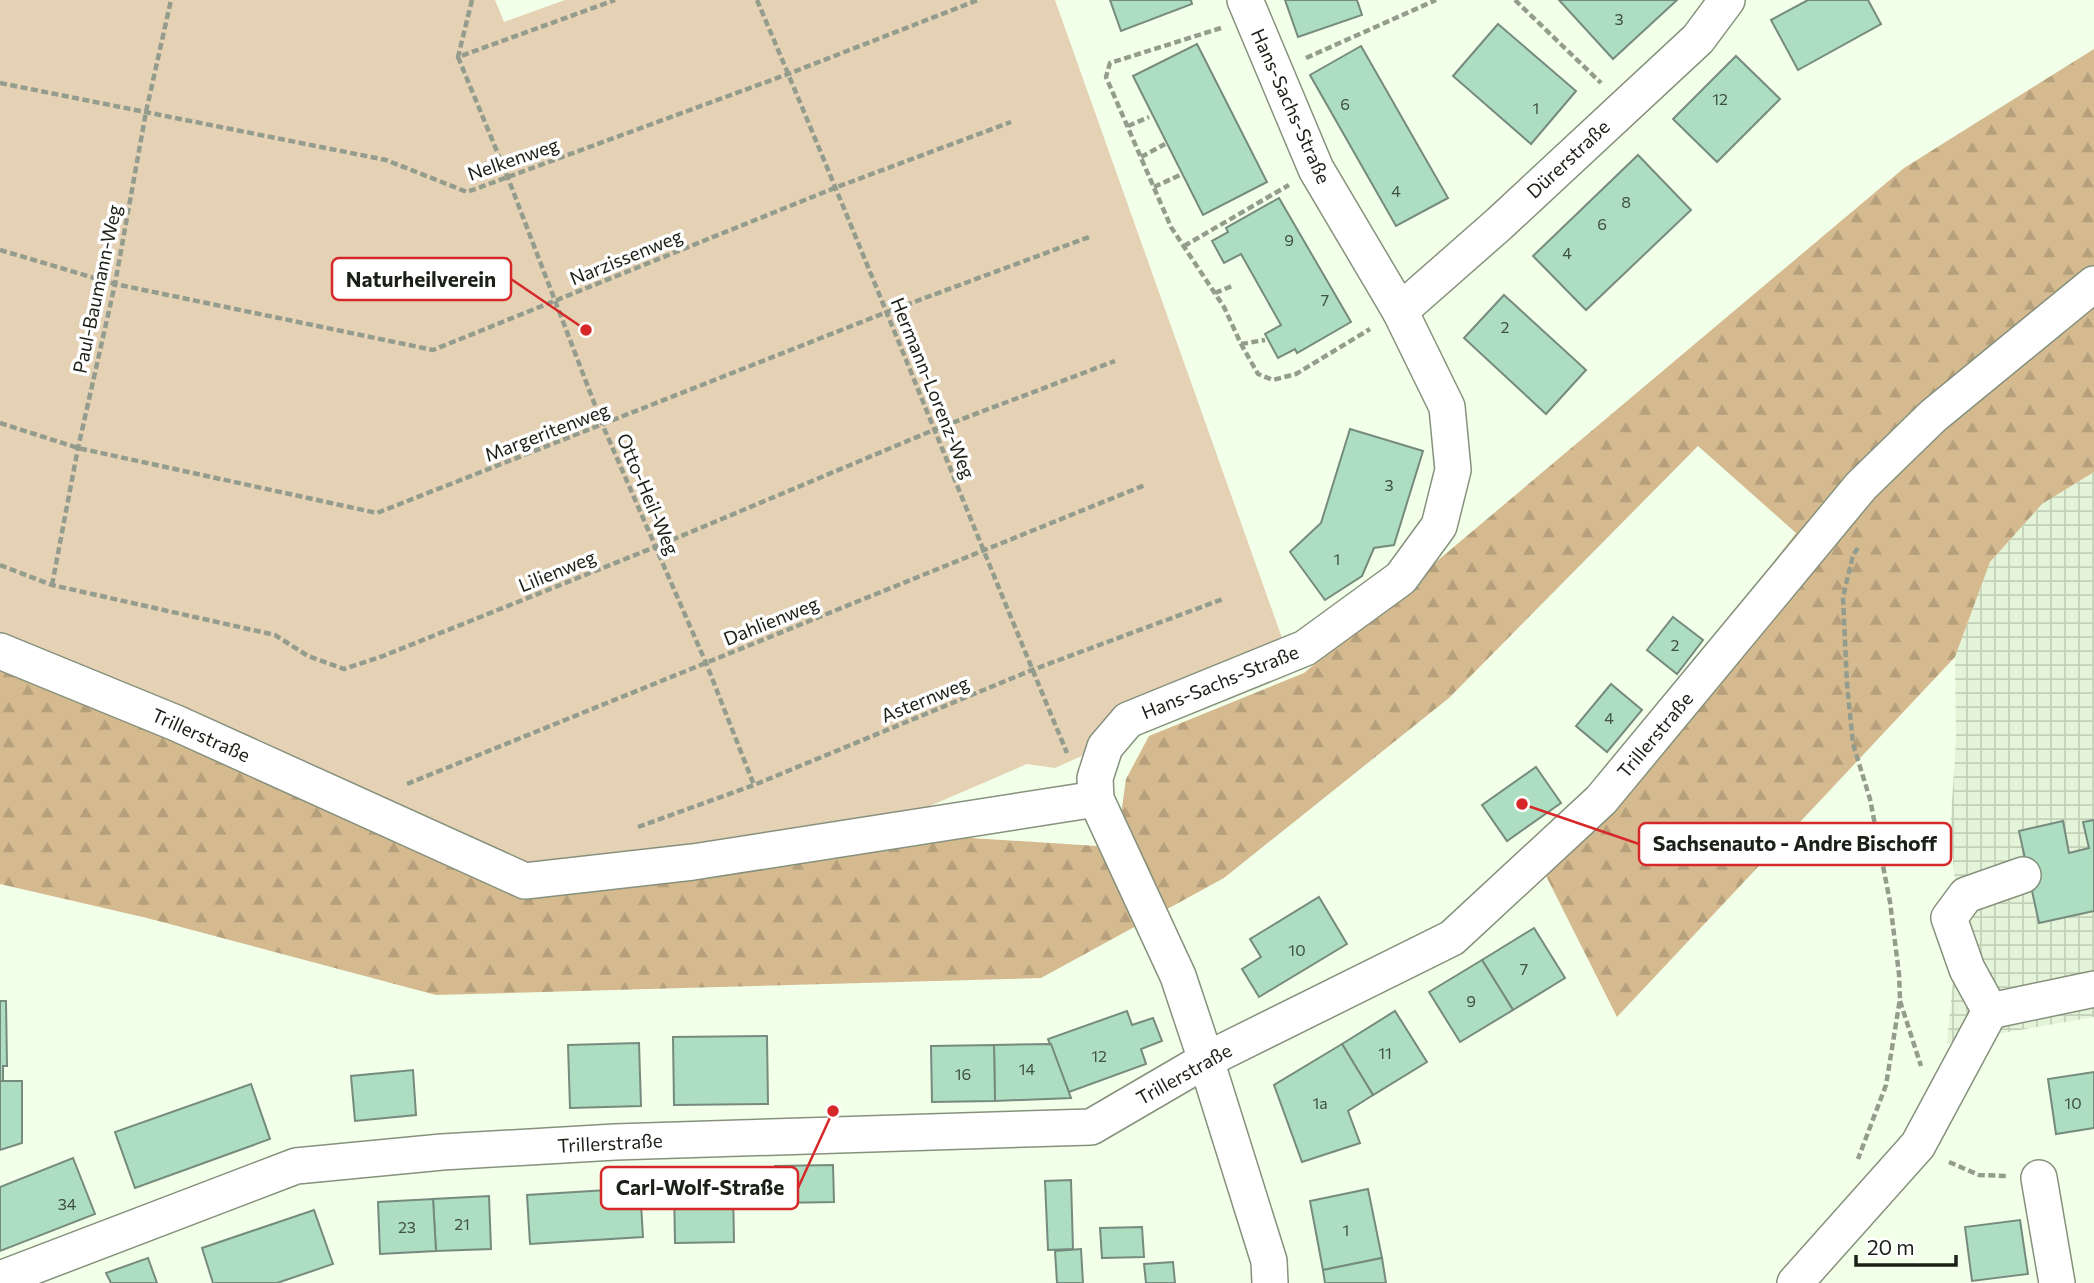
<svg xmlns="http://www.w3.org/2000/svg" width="2094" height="1283" font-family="Commissioner,sans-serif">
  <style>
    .industrial { fill: url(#industrial-grid) }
    .forest { fill: url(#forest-firs) }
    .green { fill: #e5d1b4 }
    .building { fill: #addec1; stroke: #768b7e; stroke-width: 2 }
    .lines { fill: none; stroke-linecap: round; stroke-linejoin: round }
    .minor-casing { stroke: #86917d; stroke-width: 38 }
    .path { stroke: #949d8d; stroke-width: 4.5; stroke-dasharray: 7 3.5; stroke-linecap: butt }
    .minor { stroke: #fff; stroke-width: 35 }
    .labels { text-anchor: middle; stroke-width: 7; stroke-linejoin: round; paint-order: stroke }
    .number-label { font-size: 16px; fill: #405042 }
    .street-label { font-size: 19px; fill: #1b2018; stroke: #fff }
    .leader { fill: none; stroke: #d62828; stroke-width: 2.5 }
    .callout-dot { fill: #d62828; stroke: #fff; stroke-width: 2.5 }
    .callout { fill: #fff; stroke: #d62828; stroke-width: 2.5 }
    .callout-label { font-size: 21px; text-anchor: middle; font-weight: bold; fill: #1b2018 }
  </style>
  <defs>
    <pattern id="industrial-grid" width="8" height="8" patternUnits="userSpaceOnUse" patternTransform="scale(1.75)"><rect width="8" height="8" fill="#e4f4d8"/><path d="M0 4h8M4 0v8" fill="none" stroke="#c3d1b9"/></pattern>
    <pattern id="forest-firs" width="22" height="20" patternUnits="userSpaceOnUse" patternTransform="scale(1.75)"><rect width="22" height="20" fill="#d5ba90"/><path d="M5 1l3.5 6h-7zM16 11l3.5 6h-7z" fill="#b6a07b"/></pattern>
  </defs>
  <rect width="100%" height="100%" fill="#f2ffe9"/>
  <polygon class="industrial" points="2094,472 2094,1017 1947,1043 1959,920 1950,831 1956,742 1955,657 1990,562 2042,504"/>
  <polygon class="forest" points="2094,49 2094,472 2042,504 1990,562 1955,657 1617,1017 1533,850 1610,773 1796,533 1698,446 1449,698 1224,878 1041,978 436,995 147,918 0,884 0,664 939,836 1097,846 1119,829 1126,779 1149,736 1304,673 1904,168"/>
  <polygon class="green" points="0,0 495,0 504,22 565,0 1055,0 1282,638 1112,711 1086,754 1055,768 1027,764 918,811 532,871 0,638"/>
  <g class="building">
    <polygon points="1110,0 1191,0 1192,4 1121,31"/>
    <polygon points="1285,0 1357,0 1362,15 1298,37"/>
    <polygon points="1559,0 1677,0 1613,59"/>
    <polygon points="1808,0 1868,0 1881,24 1798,70 1771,20"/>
    <polygon points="1498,24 1576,91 1531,144 1453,76"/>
    <polygon points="1197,44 1267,182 1203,215 1133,76"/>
    <polygon points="1361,46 1448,198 1396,226 1310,75"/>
    <polygon points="1736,56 1780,99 1717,162 1673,119"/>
    <polygon points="1638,155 1691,210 1586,310 1533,256"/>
    <polygon points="1279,198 1351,322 1297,353 1295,349 1278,358 1265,334 1281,325 1241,254 1224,263 1212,241 1228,232 1226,228"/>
    <polygon points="1504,295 1586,370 1546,414 1464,338"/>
    <polygon points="1350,429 1423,451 1394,545 1374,548 1362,576 1325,600 1290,552 1321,523"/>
    <polygon points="1673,617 1703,640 1677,674 1647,650"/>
    <polygon points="1611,684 1642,710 1607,752 1576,726"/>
    <polygon points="1536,767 1561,803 1507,841 1482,805"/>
    <polygon points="2094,820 2094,911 2039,923 2019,831 2063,821 2069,853 2089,848 2083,822"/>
    <polygon points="1319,897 1347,944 1259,997 1242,969 1261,957 1250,939"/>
    <polygon points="1534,928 1565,978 1513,1010 1482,960"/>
    <polygon points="1482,960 1513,1010 1460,1042 1429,992"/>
    <polygon points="0,1001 6,1001 7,1066 3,1066 3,1081 0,1081"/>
    <polygon points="1127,1011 1132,1025 1153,1018 1162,1041 1141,1049 1146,1064 1069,1092 1048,1039"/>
    <polygon points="1395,1011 1427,1062 1373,1095 1342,1044"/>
    <polygon points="767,1036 768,1104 674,1105 673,1037"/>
    <polygon points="639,1043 641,1106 570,1108 568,1045"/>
    <polygon points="1051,1044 1071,1098 995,1101 994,1045"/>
    <polygon points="1342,1044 1373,1095 1348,1111 1360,1143 1302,1162 1274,1085"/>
    <polygon points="994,1045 995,1101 932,1102 931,1046"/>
    <polygon points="413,1070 416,1115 355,1121 351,1076"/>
    <polygon points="2094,1072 2094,1128 2056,1134 2048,1079"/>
    <polygon points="0,1081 22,1081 22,1143 0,1150"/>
    <polygon points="251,1084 270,1139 135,1188 115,1132"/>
    <polygon points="73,1158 95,1214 0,1251 0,1187"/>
    <polygon points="833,1165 834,1202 777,1203 775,1166"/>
    <polygon points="1071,1180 1073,1249 1048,1250 1045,1181"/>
    <polygon points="733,1187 734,1242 675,1243 674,1188"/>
    <polygon points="640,1188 643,1237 530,1244 527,1195"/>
    <polygon points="1368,1189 1382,1258 1323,1270 1310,1201"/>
    <polygon points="489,1196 491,1249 436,1251 433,1199"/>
    <polygon points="433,1199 436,1251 380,1254 378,1202"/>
    <polygon points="314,1210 333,1264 277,1283 213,1283 202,1248"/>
    <polygon points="2020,1220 2028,1274 1972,1281 1965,1227"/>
    <polygon points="1142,1227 1144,1257 1102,1258 1100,1228"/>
    <polygon points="1081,1249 1083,1283 1057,1283 1055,1251"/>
    <polygon points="148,1258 157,1283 111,1283 106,1273"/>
    <polygon points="1382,1258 1386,1283 1325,1283 1323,1270"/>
    <polygon points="1173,1262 1175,1283 1146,1283 1144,1264"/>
  </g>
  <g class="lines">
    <defs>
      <g id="minor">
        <polyline points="1245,0 1316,169 1400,311 1447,407 1453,470 1439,526 1401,578 1305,648 1128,720 1105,747 1095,778 1096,799 1178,976 1206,1060 1269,1261 1270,1283"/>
        <polyline points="1400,311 1499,224 1698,39 1727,0"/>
        <polyline points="0,651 176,723 525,881 693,862 1096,799"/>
        <polyline points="1990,1011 1967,969 1949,918 1966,895 2023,875"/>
        <polyline points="2039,1178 2057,1283"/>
        <polyline points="0,1279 296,1166 442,1152 615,1142 1091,1127 1206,1060 1452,938 1601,800 1861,486 1933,416 2094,284"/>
        <polyline points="1795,1283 1918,1145 1990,1011 2094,989"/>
      </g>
    </defs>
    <use href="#minor" class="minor-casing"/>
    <g class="path">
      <polyline points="472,0 458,57 615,0"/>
      <path d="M 757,0 C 863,250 963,503 1067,753"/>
      <polyline points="1515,0 1601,83"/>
      <polyline points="1221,28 1110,63 1106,77 1171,227 1224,307 1241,344 1258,374 1273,380 1296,374 1370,329"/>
      <polyline points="458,57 508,178 603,426 706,663 754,785"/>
      <polyline points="1306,58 1436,0"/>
      <polyline points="0,83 386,160 467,192 788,74 978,0"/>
      <polyline points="1128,126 1149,117"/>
      <polyline points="1141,157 1165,144"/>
      <polyline points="1154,187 1180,175"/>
      <polyline points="1184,246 1289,185"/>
      <polyline points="0,250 115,284 433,350 837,187 1011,122"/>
      <polyline points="1215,293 1232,286"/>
      <polyline points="1241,344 1265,340"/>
      <polyline points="0,423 78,448 377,513 887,312 1089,237"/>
      <polyline points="1858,548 1853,555 1843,597 1847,684 1853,744 1870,799 1890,902 1899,974 1900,999 1886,1085 1858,1159"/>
      <polyline points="0,565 52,585 275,635 308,656 344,669 383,656 655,547 936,429 1115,361"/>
      <polyline points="52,585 78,448 115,284 146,112 171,0"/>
      <polyline points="407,784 1145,485"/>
      <polyline points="638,827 754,785 1032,670 1223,599"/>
      <polyline points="1900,1001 1921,1066"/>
      <polyline points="1949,1162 1979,1175 2007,1176"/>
    </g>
    <use href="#minor" class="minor"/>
  </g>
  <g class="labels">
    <g class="number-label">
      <text x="1619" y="25">3</text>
      <text x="1720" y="105">12</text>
      <text x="1345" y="110">6</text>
      <text x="1536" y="114">1</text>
      <text x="1396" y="197">4</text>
      <text x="1626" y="208">8</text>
      <text x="1602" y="230">6</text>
      <text x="1289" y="246">9</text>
      <text x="1567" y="259">4</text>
      <text x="1325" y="306">7</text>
      <text x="1505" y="333">2</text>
      <text x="1389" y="491">3</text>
      <text x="1337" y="565">1</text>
      <text x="1675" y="651">2</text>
      <text x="1609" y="724">4</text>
      <text x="1297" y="956">10</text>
      <text x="1524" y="975">7</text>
      <text x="1471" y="1007">9</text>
      <text x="1385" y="1059">11</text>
      <text x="1099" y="1062">12</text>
      <text x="1027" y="1075">14</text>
      <text x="963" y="1080">16</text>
      <text x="1320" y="1109">1a</text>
      <text x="2073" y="1109">10</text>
      <text x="67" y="1210">34</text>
      <text x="462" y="1230">21</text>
      <text x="407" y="1233">23</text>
      <text x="1346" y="1236">1</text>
    </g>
    <g class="street-label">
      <text transform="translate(1291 106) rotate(66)" y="7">Hans-Sachs-Straße</text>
      <text transform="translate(513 159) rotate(-19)" y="7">Nelkenweg</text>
      <text transform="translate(1568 159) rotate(-43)" y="7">Dürerstraße</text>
      <text transform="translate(626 257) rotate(-22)" y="7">Narzissenweg</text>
      <text transform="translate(97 289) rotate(-78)" y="7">Paul-Baumann-Weg</text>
      <text transform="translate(933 388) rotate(68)" y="7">Hermann-Lorenz-Weg</text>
      <text transform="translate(547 432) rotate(-21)" y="7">Margeritenweg</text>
      <text transform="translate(648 494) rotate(67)" y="7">Otto-Heil-Weg</text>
      <text transform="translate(557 571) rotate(-22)" y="7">Lilienweg</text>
      <text transform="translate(771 621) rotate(-22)" y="7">Dahlienweg</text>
      <text transform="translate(1220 682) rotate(-22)" y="7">Hans-Sachs-Straße</text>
      <text transform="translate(925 699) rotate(-22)" y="7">Asternweg</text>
      <text transform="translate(201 735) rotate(24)" y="7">Trillerstraße</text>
      <text transform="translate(1655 735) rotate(-50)" y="7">Trillerstraße</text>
      <text transform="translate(1184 1074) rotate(-29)" y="7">Trillerstraße</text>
      <text transform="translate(610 1143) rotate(-3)" y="7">Trillerstraße</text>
    </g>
  </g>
  <path class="leader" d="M586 330L511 279M1522 804L1639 844M833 1111L798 1188"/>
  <g class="callout-dot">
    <circle cx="586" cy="330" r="7"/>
    <circle cx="1522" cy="804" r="7"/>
    <circle cx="833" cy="1111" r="7"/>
  </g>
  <g class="callout">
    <rect x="332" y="258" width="179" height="42" rx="7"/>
    <rect x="1639" y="823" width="312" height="42" rx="7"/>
    <rect x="601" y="1167" width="197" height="42" rx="7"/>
  </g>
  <g class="callout-label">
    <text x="421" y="287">Naturheilverein</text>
    <text x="1795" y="851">Sachsenauto - Andre Bischoff</text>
    <text x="700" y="1195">Carl-Wolf-Straße</text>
  </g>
  <path d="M1856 1255v10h100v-10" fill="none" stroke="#1b2018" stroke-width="3.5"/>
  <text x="1867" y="1255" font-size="21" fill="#1b2018" stroke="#ffffff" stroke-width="5" paint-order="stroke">20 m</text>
</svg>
